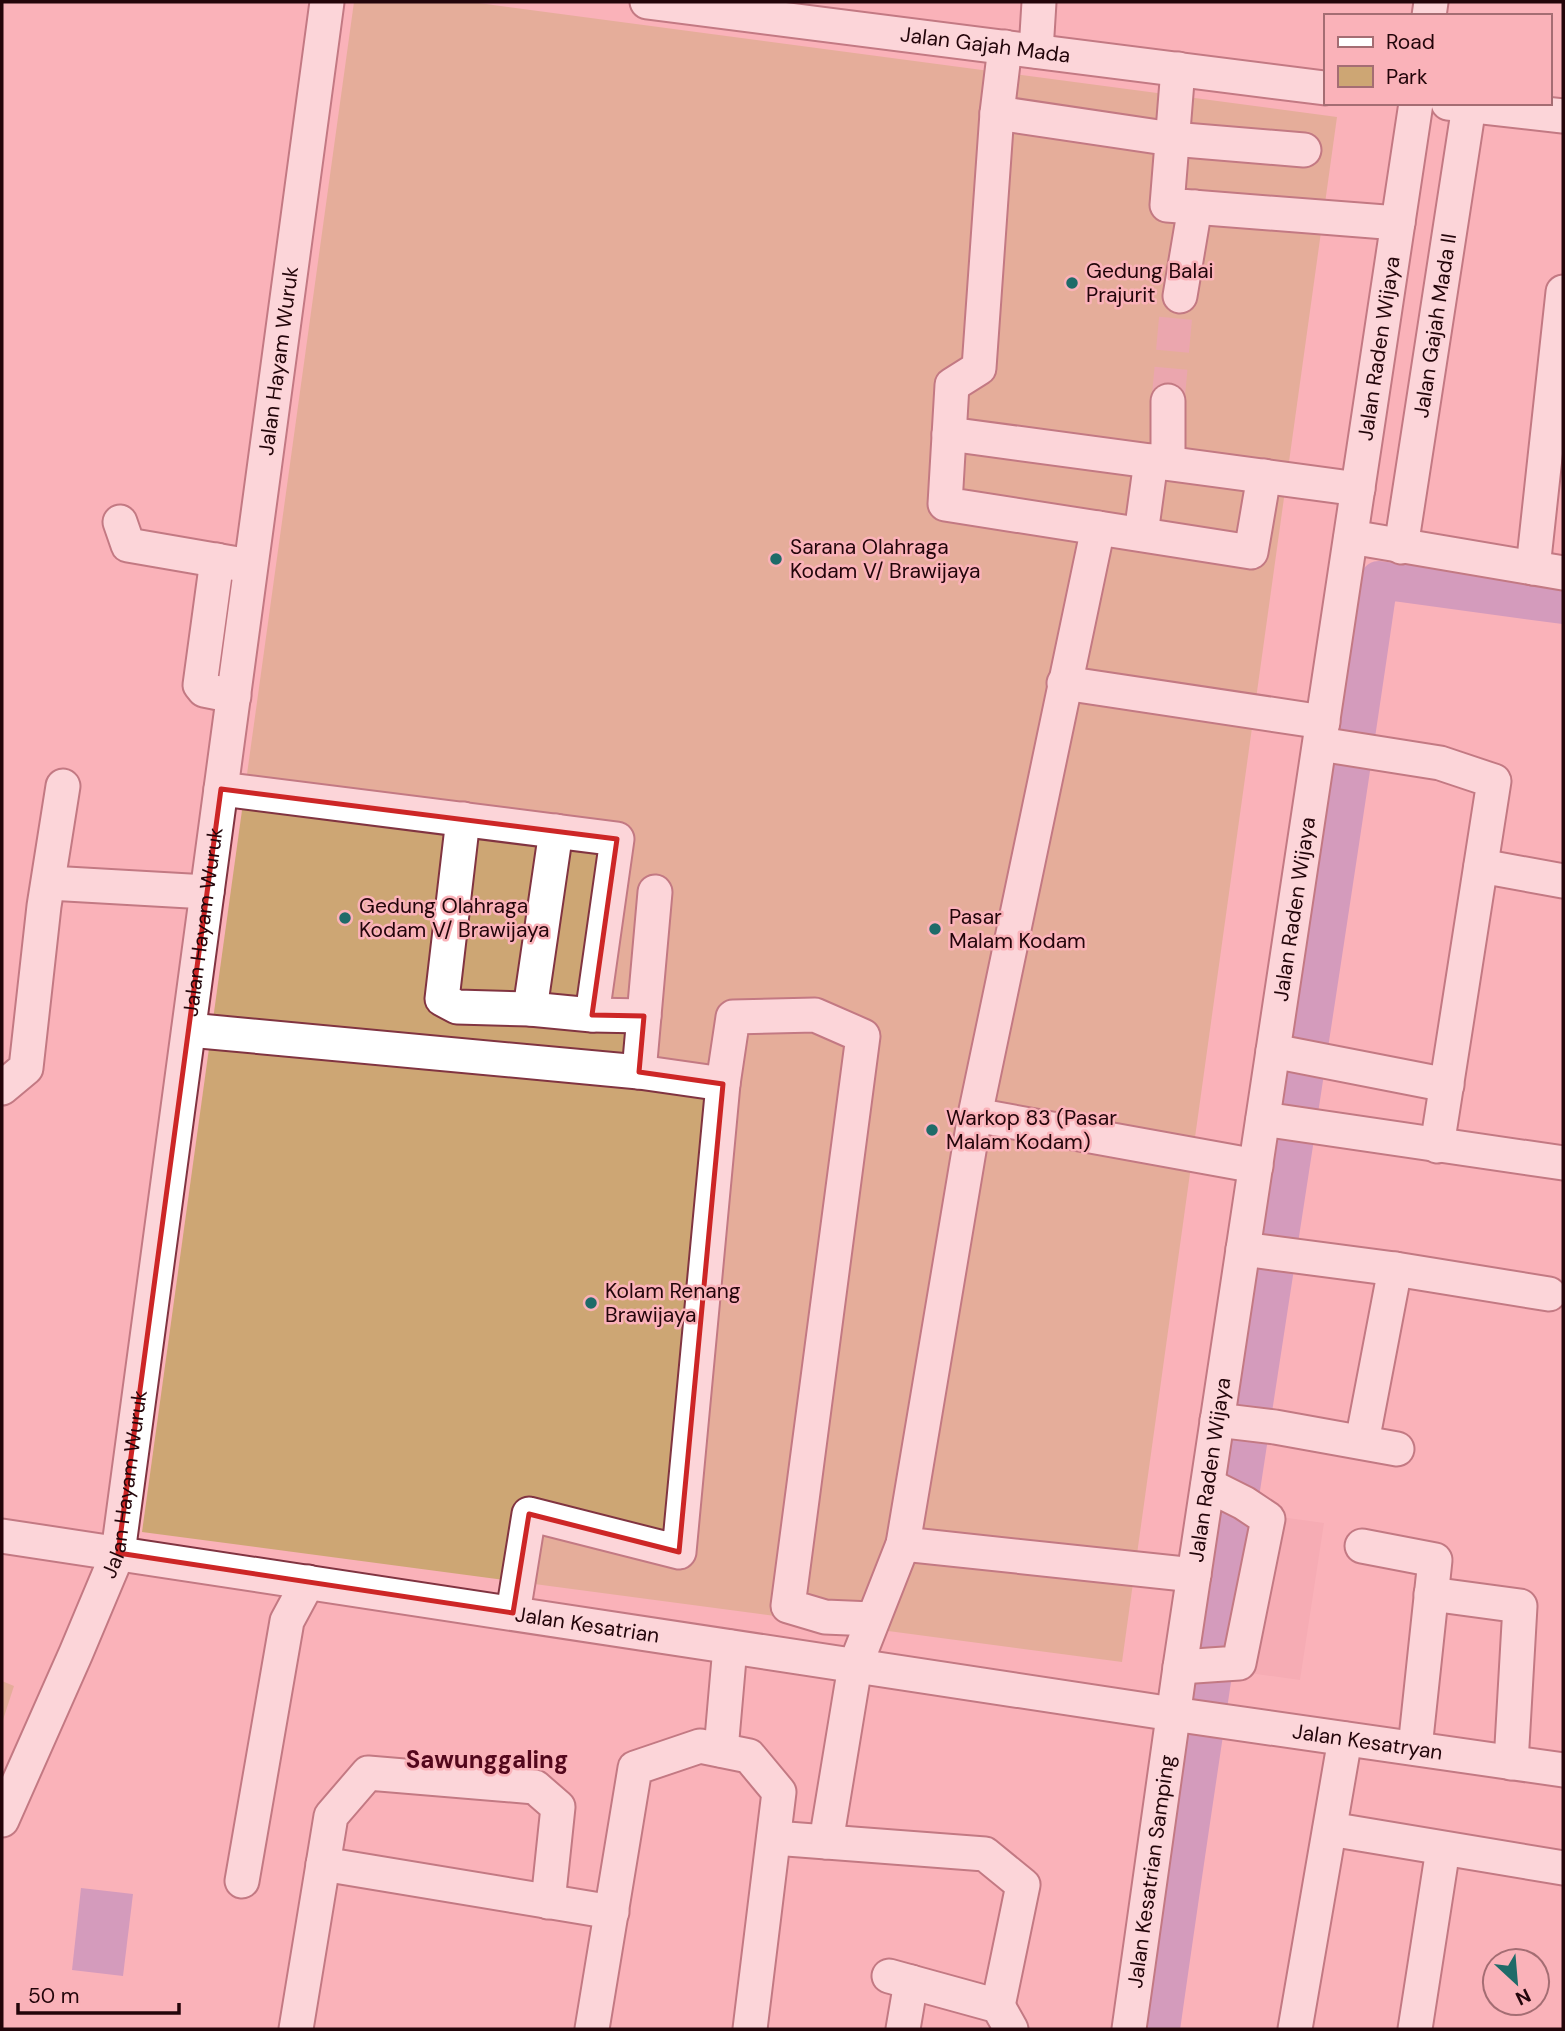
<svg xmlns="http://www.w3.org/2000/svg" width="1565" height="2031" font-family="'DM Sans',sans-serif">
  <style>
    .built { fill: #f1a4ad }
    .green { fill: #cda674 }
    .water { fill: #a77ebf }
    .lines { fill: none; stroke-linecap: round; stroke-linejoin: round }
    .river { stroke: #a77ebf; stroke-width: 38 }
    .minor-tunnel { stroke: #da989f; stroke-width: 33; stroke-dasharray: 33 17; stroke-linecap: butt }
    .minor-casing { stroke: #813441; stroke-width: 37 }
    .minor { stroke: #fff; stroke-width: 33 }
    .marked { fill: none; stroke: #cd2626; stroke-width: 5; stroke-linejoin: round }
    .poi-dot { fill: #1f6b69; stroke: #fab2b9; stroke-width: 2.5 }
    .labels { text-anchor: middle; stroke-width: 5; stroke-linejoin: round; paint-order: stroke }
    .street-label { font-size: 21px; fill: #23050a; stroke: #fab2b9 }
    .poi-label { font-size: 21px; fill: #23050a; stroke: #fab2b9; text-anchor: start }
    .quarter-label { font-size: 24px; font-weight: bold; fill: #53071c; stroke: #fab2b9 }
  </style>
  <rect width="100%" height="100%" fill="#fab2b9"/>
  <polygon class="built" points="1267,1515 1324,1523 1300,1680 1242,1672"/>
  <g class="green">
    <polygon points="354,2 471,2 1337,117 1122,1662 142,1532"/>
    <polygon points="2,1681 14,1686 2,1723"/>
  </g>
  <polygon class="water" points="81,1888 133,1894 123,1976 72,1970"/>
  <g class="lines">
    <path class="river" d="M 1161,2029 C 1229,1546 1309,1064 1379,580 L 1563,605"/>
    <polyline class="minor-tunnel" points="1168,401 1176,313 1180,296"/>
    <defs>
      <g id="minor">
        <path id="s1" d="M 647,2 L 1325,88"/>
        <polyline points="1429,16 1431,2"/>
        <polyline points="1005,47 997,113 979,368 952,385 945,504 1251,552 1264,476"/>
        <polyline points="1036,51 1039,2"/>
        <polyline points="1178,69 1167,205 1398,223"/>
        <polyline points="1448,103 1563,116"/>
        <polyline points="997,113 1172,139 1304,150"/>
        <polyline points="1180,296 1195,207"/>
        <polyline points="1168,401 1168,463"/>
        <polyline points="949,434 1358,489"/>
        <polyline points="120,522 128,545 238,564"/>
        <polyline points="1141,534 1151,461"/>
        <polyline points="1351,537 1563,573"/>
        <path id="s2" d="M 1401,547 L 1469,106"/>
        <polyline points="217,560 200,685 204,690 234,696"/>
        <polyline points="1533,568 1563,292"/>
        <polyline points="1064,683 1323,722"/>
        <polyline points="1320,744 1440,763 1494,781 1437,1146"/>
        <polyline points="221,789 617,839 592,1015"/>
        <polyline points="463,819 442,999 457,1007 530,1009 592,1015 644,1016"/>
        <polyline points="1481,866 1563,881"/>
        <polyline points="49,883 207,892"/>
        <polyline points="530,1009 556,831"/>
        <polyline points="189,1030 639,1072 723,1084"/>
        <polyline points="1273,1051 1447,1085"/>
        <polyline points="639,1072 655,892"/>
        <polyline points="2,1088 26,1068 44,906 63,786"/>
        <polyline points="975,1115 1256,1166"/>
        <polyline points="1263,1119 1563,1163"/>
        <polyline points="1243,1249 1395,1269 1549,1294"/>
        <polyline points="1217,1420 1275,1427 1397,1449"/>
        <polyline points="1362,1442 1395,1269"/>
        <path id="s3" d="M 2,1536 L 1173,1714 L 1563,1770"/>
        <polyline points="903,1544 1194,1575"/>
        <polyline points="1362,1546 1435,1560 1415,1748"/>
        <polyline points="1431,1594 1520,1606 1511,1763"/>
        <polyline points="513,1613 529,1514 679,1552 723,1084 733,1017 815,1015 863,1036 788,1606 825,1617 872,1619"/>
        <polyline points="1180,1667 1239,1663 1268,1519 1244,1503 1208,1485"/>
        <polyline points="721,1750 730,1647"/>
        <path id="s4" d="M 2,1820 L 76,1653 L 118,1553 L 327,2"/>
        <polyline points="1330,1829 1563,1868"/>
        <polyline points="774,1838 985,1854 1023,1885 998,2006"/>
        <polyline points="826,1842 855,1666 903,1544 975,1115 1098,528"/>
        <polyline points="323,1864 612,1912"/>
        <polyline points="242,1881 287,1621 308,1582"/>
        <polyline points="889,1976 998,2006 1011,2029"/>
        <polyline points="296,2029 331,1816 368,1773 535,1787 558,1807 548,1902"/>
        <polyline points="592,2029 635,1768 700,1746 749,1756 779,1792 750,2029"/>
        <polyline points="903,2029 911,1982"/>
        <path id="s5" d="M 1129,2029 L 1180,1667 L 1416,103"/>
        <polyline points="1295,2029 1345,1739"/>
        <polyline points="1415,2029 1443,1849"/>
      </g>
    </defs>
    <use href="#minor" class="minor-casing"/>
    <use href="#minor" class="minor"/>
  </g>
  <path d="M0 0H1565V2031H0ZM 221,789 L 617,839 L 592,1015 L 644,1016 L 639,1072 L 723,1084 L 679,1552 L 529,1514 L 513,1613 L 118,1553 Z" fill="#fab2b9" fill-opacity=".55" fill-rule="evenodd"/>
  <path class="marked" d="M 221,789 L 617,839 L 592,1015 L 644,1016 L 639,1072 L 723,1084 L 679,1552 L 529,1514 L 513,1613 L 118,1553 Z"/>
  <g class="poi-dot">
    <circle cx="1072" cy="283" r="7"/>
    <circle cx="776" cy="559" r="7"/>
    <circle cx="345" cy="918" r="7"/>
    <circle cx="935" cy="929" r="7"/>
    <circle cx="932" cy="1130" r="7"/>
    <circle cx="591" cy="1303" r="7"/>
  </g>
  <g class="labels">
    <g class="street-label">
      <text dy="7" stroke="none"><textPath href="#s1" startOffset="341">Jalan Gajah Mada</textPath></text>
      <text dy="7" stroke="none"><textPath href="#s2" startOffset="224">Jalan Gajah Mada II</textPath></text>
      <text dy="7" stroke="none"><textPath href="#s5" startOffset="1699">Jalan Raden Wijaya</textPath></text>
      <text dy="7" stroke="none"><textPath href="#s4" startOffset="1494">Jalan Hayam Wuruk</textPath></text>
      <text dy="7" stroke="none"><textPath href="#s5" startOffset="1132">Jalan Raden Wijaya</textPath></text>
      <text dy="7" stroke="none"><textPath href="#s4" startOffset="928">Jalan Hayam Wuruk</textPath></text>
      <text dy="7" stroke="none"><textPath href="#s5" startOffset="565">Jalan Raden Wijaya</textPath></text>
      <text dy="7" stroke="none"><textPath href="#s4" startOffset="360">Jalan Hayam Wuruk</textPath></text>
      <text dy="7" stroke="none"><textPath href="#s3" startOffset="592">Jalan Kesatrian</textPath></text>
      <text dy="7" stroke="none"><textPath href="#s3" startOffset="1381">Jalan Kesatryan</textPath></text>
      <text dy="7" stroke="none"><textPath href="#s5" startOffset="159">Jalan Kesatrian Samping</textPath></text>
    </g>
    <g class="poi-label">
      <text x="1086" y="278">Gedung Balai<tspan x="1086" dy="24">Prajurit</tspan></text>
      <text x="790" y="554">Sarana Olahraga<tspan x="790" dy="24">Kodam V/ Brawijaya</tspan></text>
      <text x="359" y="913">Gedung Olahraga<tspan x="359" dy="24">Kodam V/ Brawijaya</tspan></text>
      <text x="949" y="924">Pasar<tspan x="949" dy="24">Malam Kodam</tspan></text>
      <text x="946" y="1125">Warkop 83 (Pasar<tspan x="946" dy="24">Malam Kodam)</tspan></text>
      <text x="605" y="1298">Kolam Renang<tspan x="605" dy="24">Brawijaya</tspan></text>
    </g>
    <g class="quarter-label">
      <text x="487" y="1768">Sawunggaling</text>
    </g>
  </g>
  <rect width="1565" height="2031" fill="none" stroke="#23050a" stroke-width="7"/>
  <rect x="1324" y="14" width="228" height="91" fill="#fab2b9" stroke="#a46d73" stroke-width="2"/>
  <rect x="1338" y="37" width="35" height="10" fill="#ffffff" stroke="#a46d73" stroke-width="2"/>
  <text x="1386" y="49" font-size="21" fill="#23050a">Road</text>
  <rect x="1338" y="66" width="35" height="21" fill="#cda674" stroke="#a46d73" stroke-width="2"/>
  <text x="1386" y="84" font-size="21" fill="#23050a">Park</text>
  <g transform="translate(1516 1982) rotate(154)"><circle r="33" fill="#fab2b9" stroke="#a46d73" stroke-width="2"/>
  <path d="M0-5L12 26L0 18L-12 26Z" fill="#1f6b69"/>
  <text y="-10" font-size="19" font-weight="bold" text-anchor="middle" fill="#23050a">N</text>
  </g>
  <path d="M18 2003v10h161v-10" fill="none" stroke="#23050a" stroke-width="3.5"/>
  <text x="28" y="2003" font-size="21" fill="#23050a" stroke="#fab2b9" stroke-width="5" paint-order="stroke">50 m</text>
</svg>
